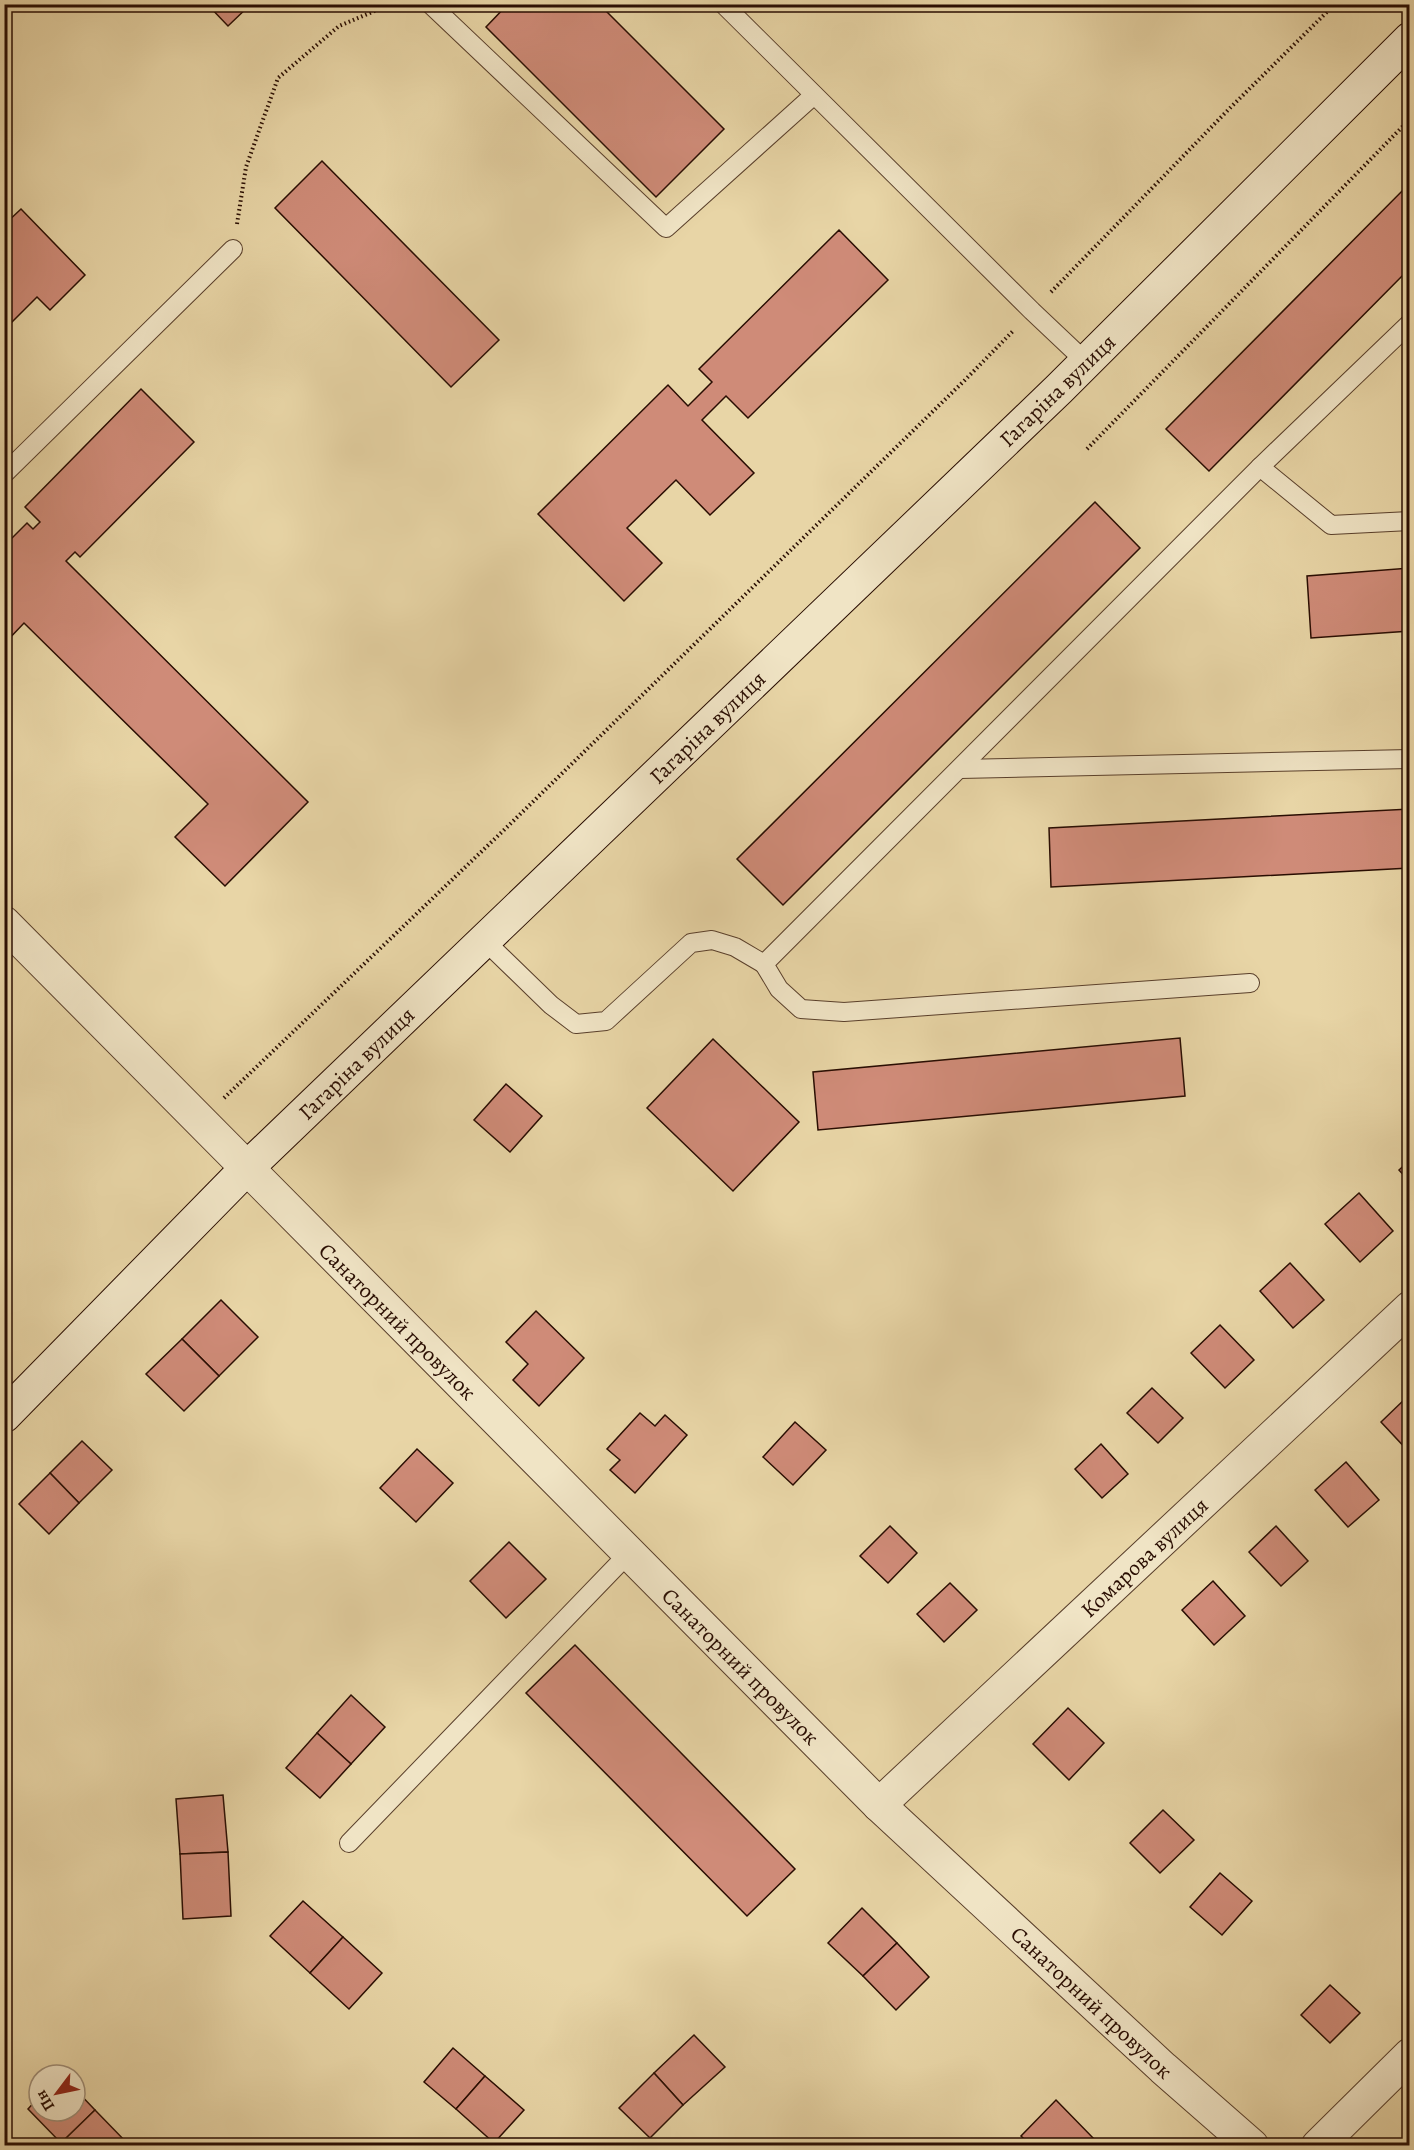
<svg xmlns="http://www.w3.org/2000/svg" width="1414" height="2150" font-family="Alegreya,serif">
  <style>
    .building { fill: #cf8b78; stroke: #290d02; stroke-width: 1.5 }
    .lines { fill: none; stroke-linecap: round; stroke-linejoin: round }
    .service-casing { stroke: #593f2b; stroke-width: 20 }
    .minor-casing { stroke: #593f2b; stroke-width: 35 }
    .secondary-casing { stroke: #290d02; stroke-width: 35 }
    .path { stroke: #290d02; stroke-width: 4; stroke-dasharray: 1.5 3; stroke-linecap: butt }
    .service { stroke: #f0e4c5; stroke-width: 18 }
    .minor { stroke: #f0e4c5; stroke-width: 33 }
    .secondary { stroke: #f0e4c5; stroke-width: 33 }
    .labels { text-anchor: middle; stroke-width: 4.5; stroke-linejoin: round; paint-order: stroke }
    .street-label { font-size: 22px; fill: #290d02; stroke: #f0e4c5 }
  </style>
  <rect width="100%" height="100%" fill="#e8d5a6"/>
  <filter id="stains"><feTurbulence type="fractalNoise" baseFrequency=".00333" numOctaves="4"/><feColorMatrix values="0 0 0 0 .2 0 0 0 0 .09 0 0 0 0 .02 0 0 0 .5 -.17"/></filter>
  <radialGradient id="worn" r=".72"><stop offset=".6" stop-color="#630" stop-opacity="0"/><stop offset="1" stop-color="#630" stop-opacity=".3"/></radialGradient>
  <g class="building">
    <polygon points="207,4 251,4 228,26"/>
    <polygon points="508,4 599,4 724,129 656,197 486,27"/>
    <polygon points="322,161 499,340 451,387 275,208"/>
    <polygon points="1410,183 1410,268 1209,471 1166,429"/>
    <polygon points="21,209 85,275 50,310 37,297 4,330 4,225"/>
    <polygon points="839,230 888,280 748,418 726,396 702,420 754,473 710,515 676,480 627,528 662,563 624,601 538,514 668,385 688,406 712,382 699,369"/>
    <polygon points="141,389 194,442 80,557 75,552 66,561 308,802 225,886 175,837 208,804 24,623 4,644 4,546 27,523 33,529 40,522 25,507"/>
    <polygon points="1095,502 1140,548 783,905 737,859"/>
    <polygon points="1410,568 1410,631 1311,638 1307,576"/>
    <polygon points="1410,809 1410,868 1051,887 1049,828"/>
    <polygon points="1180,1038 1185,1096 818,1130 813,1072"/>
    <polygon points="713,1039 799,1122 733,1191 647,1108"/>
    <polygon points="506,1084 542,1116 510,1152 474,1120"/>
    <polygon points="1410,1160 1410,1182 1399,1170"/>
    <polygon points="1359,1193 1393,1231 1360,1262 1325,1224"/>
    <polygon points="1290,1263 1324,1300 1293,1328 1260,1291"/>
    <polygon points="221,1300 258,1337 219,1376 182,1339"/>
    <polygon points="536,1311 584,1358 539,1406 513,1380 528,1364 506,1342"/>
    <polygon points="1220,1325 1254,1360 1225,1388 1191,1353"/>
    <polygon points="182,1339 219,1376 184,1411 146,1374"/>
    <polygon points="1152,1388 1183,1418 1158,1443 1127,1413"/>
    <polygon points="1407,1397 1410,1400 1410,1453 1381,1422"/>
    <polygon points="640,1413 655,1426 665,1415 687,1435 635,1493 610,1470 620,1460 607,1449"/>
    <polygon points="795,1422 826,1450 793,1485 763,1457"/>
    <polygon points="82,1441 112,1470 79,1503 50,1473"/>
    <polygon points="1101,1444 1128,1474 1102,1498 1075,1469"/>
    <polygon points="417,1449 453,1483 416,1522 380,1488"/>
    <polygon points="1346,1462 1379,1500 1348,1527 1315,1490"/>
    <polygon points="50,1473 79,1503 49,1534 19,1504"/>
    <polygon points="890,1526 917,1553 888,1583 860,1556"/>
    <polygon points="1276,1526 1308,1561 1281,1586 1249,1552"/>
    <polygon points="509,1542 546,1579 506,1618 470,1581"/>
    <polygon points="1213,1581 1245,1616 1214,1645 1182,1610"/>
    <polygon points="950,1583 977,1610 944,1642 917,1614"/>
    <polygon points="575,1645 795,1869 747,1916 526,1693"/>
    <polygon points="351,1695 385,1727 351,1764 317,1733"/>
    <polygon points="1068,1708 1104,1743 1069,1780 1033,1744"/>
    <polygon points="317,1733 351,1764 320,1798 286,1768"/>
    <polygon points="223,1795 228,1852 180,1854 176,1799"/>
    <polygon points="1163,1810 1194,1840 1160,1873 1130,1843"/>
    <polygon points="228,1852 231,1916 183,1919 180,1854"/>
    <polygon points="1220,1873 1252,1901 1222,1935 1190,1907"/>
    <polygon points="303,1901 343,1937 310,1973 270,1936"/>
    <polygon points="862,1908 897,1943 863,1976 828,1943"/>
    <polygon points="343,1937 382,1973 349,2009 310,1973"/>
    <polygon points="897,1943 929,1977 896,2010 863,1976"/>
    <polygon points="1330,1985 1360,2013 1330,2043 1301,2015"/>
    <polygon points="694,2035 725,2067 683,2105 654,2073"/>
    <polygon points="453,2048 485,2076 456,2109 424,2082"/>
    <polygon points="654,2073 683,2105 650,2138 619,2108"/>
    <polygon points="485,2076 524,2110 494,2143 456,2109"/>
    <polygon points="75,2089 95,2110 61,2143 28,2109 39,2097 39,2111 75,2111"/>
    <polygon points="1056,2100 1097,2142 1094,2146 1031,2146 1021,2136"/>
    <polygon points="95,2110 129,2145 64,2146 61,2143"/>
  </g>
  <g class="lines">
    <defs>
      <g id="service">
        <polyline points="430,4 666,228 814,95"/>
        <polyline points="723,4 1032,311 1087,363"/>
        <polyline points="1260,467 1331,525 1410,521"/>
        <polyline points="4,474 233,249"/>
        <polyline points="960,769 1410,759"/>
        <polyline points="484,940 551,1005 576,1024 606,1021 691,943 712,940 735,947 764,964"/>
        <polyline points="1250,983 844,1012 801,1009 779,989 764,964 1260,467 1410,323"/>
        <polyline points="349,1843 629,1553"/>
      </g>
      <g id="minor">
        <polyline points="4,923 879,1805 1163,2068 1252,2146"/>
        <polyline points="879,1805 1410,1308"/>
        <polyline points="1318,2146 1410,2055"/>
      </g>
      <polyline id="secondary" points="4,1416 247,1168 1059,389 1410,39"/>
    </defs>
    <use href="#service" class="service-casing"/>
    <use href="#minor" class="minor-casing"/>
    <use href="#secondary" class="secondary-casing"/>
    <g class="path">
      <polyline points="237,224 246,167 278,78 339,26 391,4"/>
      <polyline points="1051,292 1229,109 1335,4"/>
      <polyline points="1087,449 1410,119"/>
      <polyline points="224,1098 504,830 965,380 1014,330"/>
    </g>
    <use href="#service" class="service"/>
    <use href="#minor" class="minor"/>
    <use href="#secondary" class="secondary"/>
  </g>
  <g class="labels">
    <g class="street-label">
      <text transform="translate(1057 390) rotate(-44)" y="8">Гагаріна вулиця</text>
      <text transform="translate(707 727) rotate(-44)" y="8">Гагаріна вулиця</text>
      <text transform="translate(356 1063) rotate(-44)" y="8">Гагаріна вулиця</text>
      <text transform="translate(398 1321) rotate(45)" y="8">Санаторний провулок</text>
      <text transform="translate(1144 1557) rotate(-43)" y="8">Комарова вулиця</text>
      <text transform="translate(741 1666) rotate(45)" y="8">Санаторний провулок</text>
      <text transform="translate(1092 2002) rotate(43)" y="8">Санаторний провулок</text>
    </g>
  </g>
  <rect width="1414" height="2150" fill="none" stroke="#e8d5a6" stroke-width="24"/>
  <rect x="6" y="6" width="1402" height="2138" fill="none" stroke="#290d02" stroke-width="3"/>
  <rect x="12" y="12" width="1390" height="2126" fill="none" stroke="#290d02" stroke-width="1.5"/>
  <g transform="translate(57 2093) rotate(238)"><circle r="28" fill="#f0e4c5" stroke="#a08e77" stroke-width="1.5"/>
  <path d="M0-4.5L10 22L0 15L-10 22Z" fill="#8f2418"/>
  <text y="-9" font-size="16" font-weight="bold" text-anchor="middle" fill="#290d02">Пн</text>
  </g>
  <rect width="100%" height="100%" filter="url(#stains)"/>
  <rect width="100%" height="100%" fill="url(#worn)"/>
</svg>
